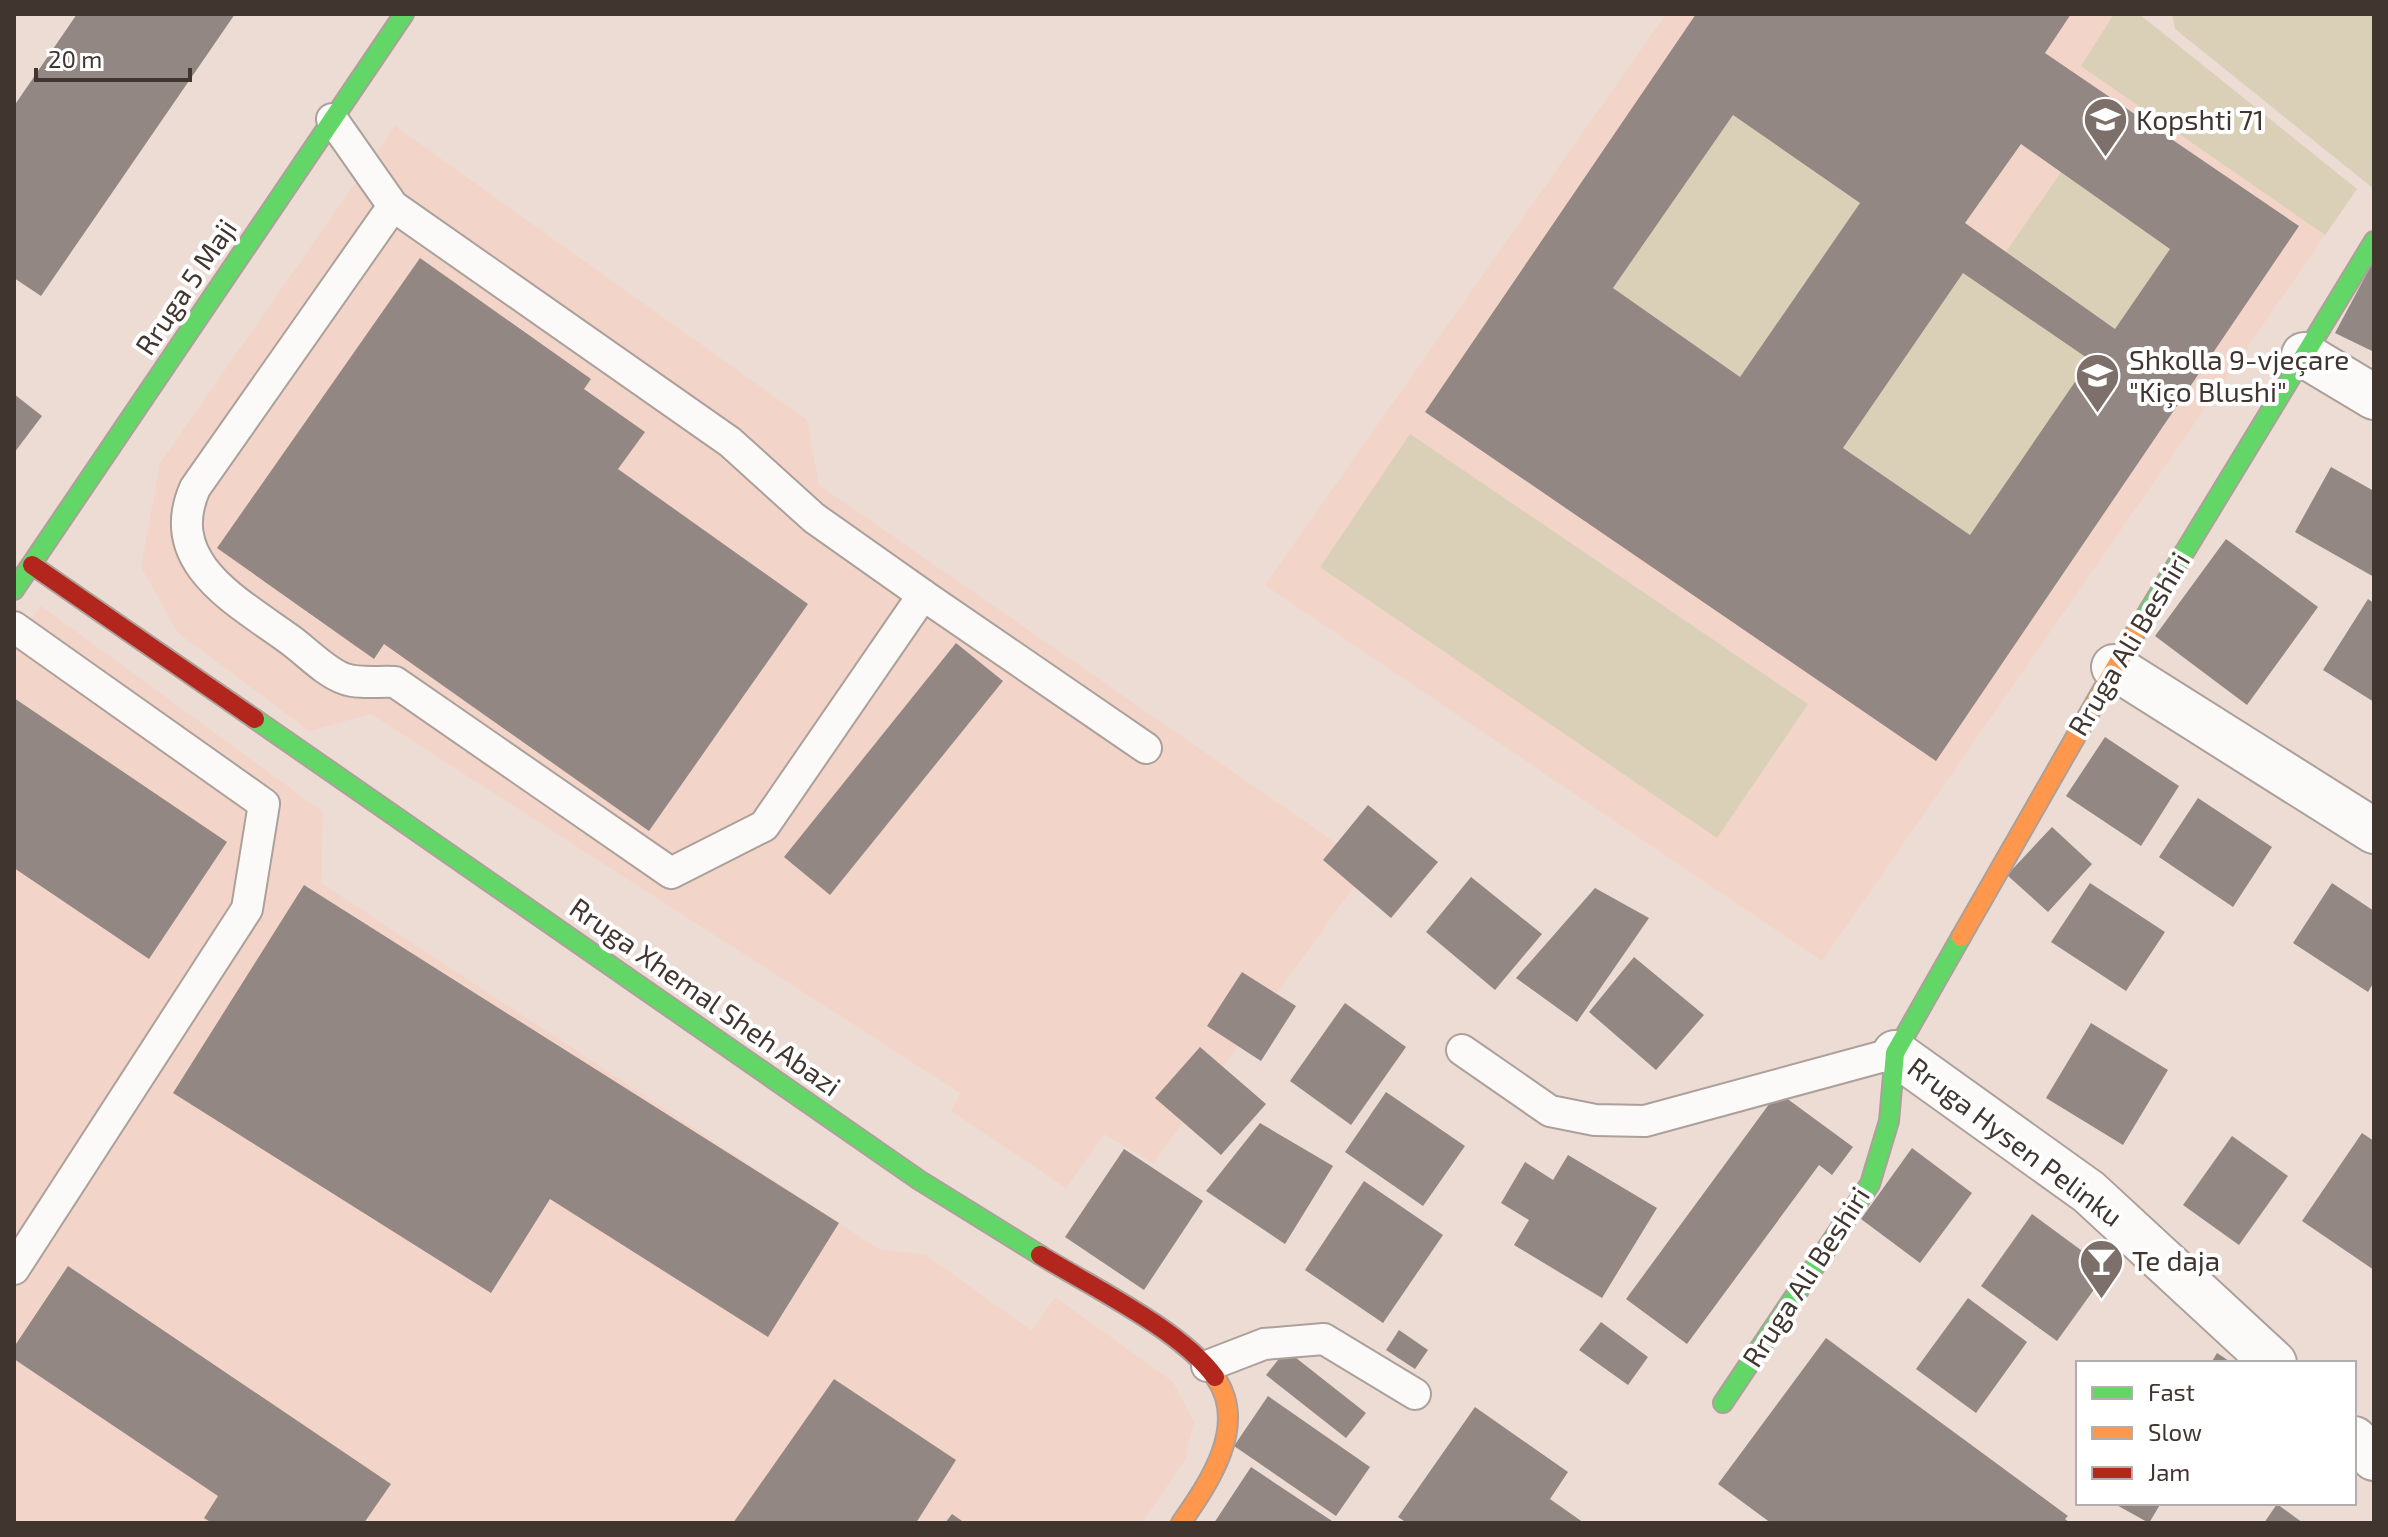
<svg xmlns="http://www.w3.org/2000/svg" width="2388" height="1537" font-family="'Exo 2',sans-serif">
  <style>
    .built { fill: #f2d5c8 }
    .green { fill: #d9d0b7 }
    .building { fill: #938784; fill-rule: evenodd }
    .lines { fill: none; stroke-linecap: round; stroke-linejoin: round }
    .lane-casing { stroke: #aca09a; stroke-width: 34 }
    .street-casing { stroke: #aca09a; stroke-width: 48 }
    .fast-casing { stroke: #aca09a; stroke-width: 22 }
    .slow-casing { stroke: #aca09a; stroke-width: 22 }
    .jam-casing { stroke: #aca09a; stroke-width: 22 }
    .lane { stroke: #fcfaf9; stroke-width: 30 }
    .street { stroke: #fcfaf9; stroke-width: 44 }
    .fast { stroke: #63d668; stroke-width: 18 }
    .slow { stroke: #ff974d; stroke-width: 18 }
    .jam { stroke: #b3261e; stroke-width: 18 }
    .labels { text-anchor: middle; stroke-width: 8; stroke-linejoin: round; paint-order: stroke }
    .poi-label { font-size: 28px; fill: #41352f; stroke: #fff; text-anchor: start }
    .street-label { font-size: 28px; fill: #41352f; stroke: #fff }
  </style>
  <rect width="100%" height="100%" fill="#ecdcd4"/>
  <g class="built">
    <polygon points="1666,14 2139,14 2357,189 1822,961 1265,585"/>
    <polygon points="395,126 807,420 819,485 1369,866 1153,1163 1104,1134 1066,1188 951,1111 960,1093 371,714 309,731 178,633 141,567 160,463"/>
    <polygon points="41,606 323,812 321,883 878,1249 926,1255 1032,1331 1055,1297 1173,1382 1194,1422 1185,1460 1142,1523 14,1523 14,645"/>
  </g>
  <g class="green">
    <polygon points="2114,14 2139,14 2357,189 2325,235 2081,66"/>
    <polygon points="2172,14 2374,14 2374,189 2175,29"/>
    <polygon points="1733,115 1860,203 1740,377 1613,288"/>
    <polygon points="2061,172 2170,249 2115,329 2006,252"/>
    <polygon points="1963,273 2090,360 1970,535 1843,448"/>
    <polygon points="1410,434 1808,704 1717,838 1320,567"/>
  </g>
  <g class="building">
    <polygon points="77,14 235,14 41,296 14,278 14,106"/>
    <path d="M 1696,14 L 2071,14 L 2045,53 L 2299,226 L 1936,761 L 1425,412 ZM 1733,115 L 1860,203 L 1740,377 L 1613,288 ZM 2021,144 L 2170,249 L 2115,329 L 1965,223 ZM 1963,273 L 2090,360 L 1970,535 L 1843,448 Z"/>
    <polygon points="420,258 591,379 584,389 645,432 618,469 808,604 649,831 384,644 374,659 217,548"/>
    <polygon points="2374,260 2374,352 2335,333"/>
    <polygon points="14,394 42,416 14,453"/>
    <polygon points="2331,467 2374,491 2374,577 2295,532"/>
    <polygon points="2226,539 2318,607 2247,705 2155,636"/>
    <polygon points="2368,599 2374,603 2374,702 2323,670"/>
    <polygon points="956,643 1003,681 830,895 784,857"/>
    <polygon points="14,698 227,842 149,959 14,868"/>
    <polygon points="2105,737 2179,786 2141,846 2066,796"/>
    <polygon points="2198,798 2272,847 2233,907 2159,857"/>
    <polygon points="1368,805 1438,862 1391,918 1323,860"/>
    <polygon points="2052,827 2092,864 2048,912 2007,875"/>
    <polygon points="1471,877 1542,934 1495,990 1426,932"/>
    <polygon points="2090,883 2165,932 2126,991 2051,942"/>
    <polygon points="2332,883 2374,911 2374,982 2368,992 2293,943"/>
    <polygon points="304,885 839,1223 768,1337 550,1199 491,1293 173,1093"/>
    <polygon points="1595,888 1649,918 1577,1022 1516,978"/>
    <polygon points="1634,957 1704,1015 1656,1070 1589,1012"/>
    <polygon points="1242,972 1296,1006 1261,1061 1207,1026"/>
    <polygon points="1345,1003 1406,1047 1351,1125 1290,1081"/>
    <polygon points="2091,1023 2168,1070 2123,1145 2046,1098"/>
    <polygon points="1200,1047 1266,1104 1221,1155 1155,1098"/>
    <polygon points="1386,1092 1465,1146 1423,1206 1345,1152"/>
    <polygon points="1778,1092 1853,1147 1832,1175 1819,1165 1687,1344 1626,1299"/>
    <polygon points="1260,1123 1333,1166 1285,1244 1206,1191"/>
    <polygon points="2362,1133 2374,1141 2374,1270 2302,1221"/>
    <polygon points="2232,1136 2288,1176 2239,1245 2183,1205"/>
    <polygon points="1912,1148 1972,1193 1920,1263 1861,1219"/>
    <polygon points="1124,1149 1203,1201 1144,1290 1065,1237"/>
    <polygon points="1568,1155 1657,1208 1602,1298 1514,1245 1529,1220 1501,1203 1525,1162 1553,1180"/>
    <polygon points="1364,1181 1443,1235 1383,1323 1305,1270"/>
    <polygon points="2032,1214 2108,1270 2057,1341 1981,1286"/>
    <polygon points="68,1266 391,1484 364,1523 212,1523 204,1518 218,1496 14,1359 14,1347"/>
    <polygon points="1968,1298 2027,1342 1976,1413 1916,1369"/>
    <polygon points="1601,1322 1648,1357 1628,1385 1579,1350"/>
    <polygon points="1399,1330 1428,1350 1415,1369 1386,1350"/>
    <polygon points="1826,1338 2068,1516 2065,1519 2070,1523 1771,1523 1718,1484"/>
    <polygon points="1286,1350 1366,1413 1346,1438 1266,1375"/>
    <polygon points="2217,1353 2232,1363 2211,1363"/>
    <polygon points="834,1379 956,1460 916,1523 733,1523"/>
    <polygon points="1268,1396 1370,1467 1336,1516 1234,1446"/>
    <polygon points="1475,1407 1568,1472 1550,1499 1584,1523 1407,1523 1398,1517"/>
    <polygon points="1251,1467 1335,1523 1214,1523"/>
    <polygon points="2113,1503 2161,1503 2149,1523"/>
    <polygon points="2277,1504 2303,1523 2264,1523"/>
    <polygon points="952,1514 965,1523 945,1523"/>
  </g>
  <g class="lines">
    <defs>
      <g id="lane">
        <path d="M 332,119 L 393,206 L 730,442 L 814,518 L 923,595 L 764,826 L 671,873 L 395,682 C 380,681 359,684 345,679 C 326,673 306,651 289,639 C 237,601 162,563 195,488 L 393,206"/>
        <polyline points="923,595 1146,748"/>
        <polyline points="14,627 264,804 247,909 14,1269"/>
        <polyline points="1462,1050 1550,1111 1595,1120 1645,1121 1895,1053"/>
        <polyline points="1207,1366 1264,1344 1324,1339 1415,1394"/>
      </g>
      <g id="street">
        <polyline points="2304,355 2374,397"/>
        <polyline points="2114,667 2374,831"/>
        <polyline points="1895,1053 2089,1192 2274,1363"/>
        <polyline points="2354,1439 2374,1458"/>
      </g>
      <g id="fast">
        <polyline points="14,590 404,14"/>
        <polyline points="2134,635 2374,241"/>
        <polyline points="255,719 919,1180 1040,1255"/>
        <polyline points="1723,1403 1870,1184 1889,1121 1895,1053 1961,937"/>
      </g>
      <g id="slow">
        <polyline points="1961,937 2134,635"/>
        <path d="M 1181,1523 C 1209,1483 1249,1425 1215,1377"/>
      </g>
      <g id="jam">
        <polyline points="32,565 255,719"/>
        <path d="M 1040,1255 C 1092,1287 1181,1330 1215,1377"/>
      </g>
    </defs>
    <use href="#lane" class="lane-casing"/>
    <use href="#street" class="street-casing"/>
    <use href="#fast" class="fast-casing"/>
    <use href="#slow" class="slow-casing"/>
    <use href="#jam" class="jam-casing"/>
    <use href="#lane" class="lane"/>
    <use href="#street" class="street"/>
    <use href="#fast" class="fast"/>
    <use href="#slow" class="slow"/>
    <use href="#jam" class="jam"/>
  </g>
  <defs>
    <symbol id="school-pin" viewBox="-11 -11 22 30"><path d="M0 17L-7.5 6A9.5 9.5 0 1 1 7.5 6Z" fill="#7d6f69" stroke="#fff"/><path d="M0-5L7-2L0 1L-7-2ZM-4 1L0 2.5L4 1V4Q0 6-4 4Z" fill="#fff"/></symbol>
    <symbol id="bar-pin" viewBox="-11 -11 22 30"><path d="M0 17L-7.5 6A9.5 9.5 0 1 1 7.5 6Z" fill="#7d6f69" stroke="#fff"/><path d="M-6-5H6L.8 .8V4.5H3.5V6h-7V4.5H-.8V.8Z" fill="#fff"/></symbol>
  </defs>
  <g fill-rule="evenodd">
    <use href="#school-pin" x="2080" y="94" width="51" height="69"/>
    <use href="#school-pin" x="2072" y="350" width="51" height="69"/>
    <use href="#bar-pin" x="2076" y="1236" width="51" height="69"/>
  </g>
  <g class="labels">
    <g class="poi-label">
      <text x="2136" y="130">Kopshti 71</text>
      <text x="2129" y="370">Shkolla 9-vjeçare<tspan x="2129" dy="32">"Kiço Blushi"</tspan></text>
      <text x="2132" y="1271">Te daja</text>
    </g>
    <g class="street-label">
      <text transform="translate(186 287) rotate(-56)" y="10">Rruga 5 Maji</text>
      <text transform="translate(2129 644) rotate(-59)" y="10">Rruga Ali Beshiri</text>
      <text transform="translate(705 997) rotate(35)" y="10">Rruga Xhemal Sheh Abazi</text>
      <text transform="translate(2015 1142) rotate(37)" y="10">Rruga Hysen Pelinku</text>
      <text transform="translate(1806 1277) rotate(-57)" y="10">Rruga Ali Beshiri</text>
    </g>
  </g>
  <rect width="2388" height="1537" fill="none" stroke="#41352f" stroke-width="32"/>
  <rect x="2076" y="1361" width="280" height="144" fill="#ffffff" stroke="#b3aeac" stroke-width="2"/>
  <rect x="2092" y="1387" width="40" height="12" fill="#63d668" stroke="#b3aeac" stroke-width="2"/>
  <text x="2148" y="1401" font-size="24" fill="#41352f">Fast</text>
  <rect x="2092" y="1427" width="40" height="12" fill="#ff974d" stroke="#b3aeac" stroke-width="2"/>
  <text x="2148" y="1441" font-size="24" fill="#41352f">Slow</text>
  <rect x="2092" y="1467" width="40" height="12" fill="#b3261e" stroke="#b3aeac" stroke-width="2"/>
  <text x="2148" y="1481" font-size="24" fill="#41352f">Jam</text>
  <path d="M36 68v12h154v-12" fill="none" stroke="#41352f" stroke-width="4"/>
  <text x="48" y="68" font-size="24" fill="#41352f" stroke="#ffffff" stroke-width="6" paint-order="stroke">20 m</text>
</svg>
